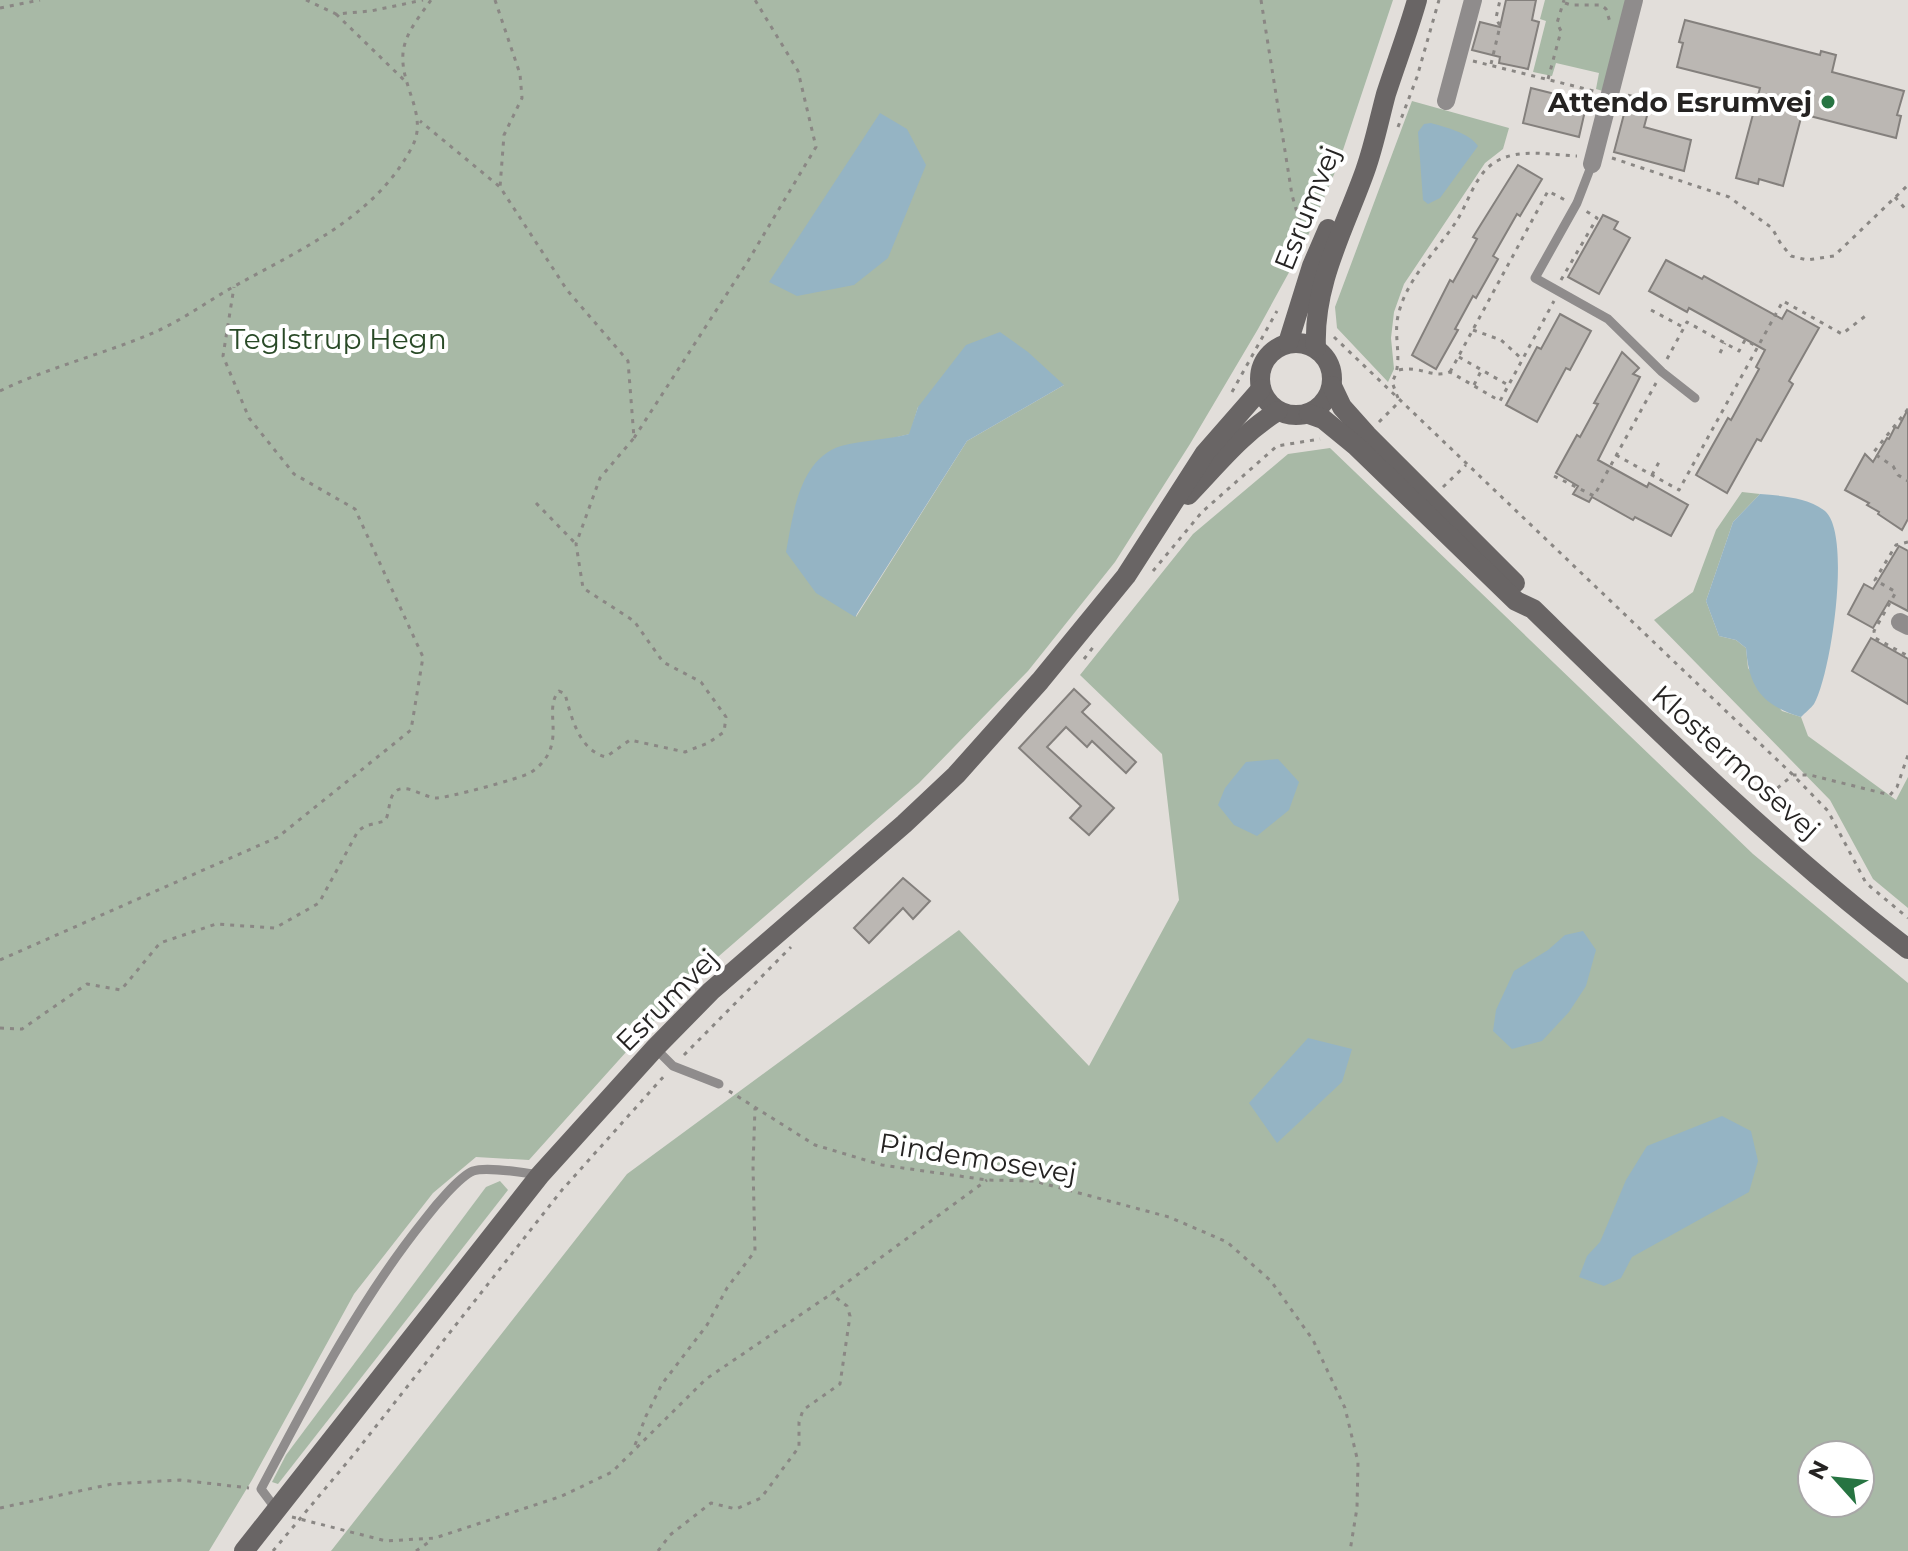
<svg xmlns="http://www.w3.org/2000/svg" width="1908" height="1551" font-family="Montserrat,sans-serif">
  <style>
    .green { fill: #a8b9a6; fill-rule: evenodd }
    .water { fill: #95b4c4 }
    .building { fill: #bbb7b3; stroke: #84807d; stroke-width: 2 }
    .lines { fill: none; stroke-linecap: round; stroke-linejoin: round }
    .path { stroke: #8a8784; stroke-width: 3; stroke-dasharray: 4 6; stroke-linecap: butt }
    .service { stroke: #8f8c8c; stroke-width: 9 }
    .minor { stroke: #8f8c8c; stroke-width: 18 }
    .secondary { stroke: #696565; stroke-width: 20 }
    .poi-dot { fill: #277442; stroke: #fff; stroke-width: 3 }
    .labels { text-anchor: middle; stroke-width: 8; stroke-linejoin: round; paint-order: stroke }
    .poi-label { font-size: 28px; font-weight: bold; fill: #252322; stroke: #fff; text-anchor: end }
    .street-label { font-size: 28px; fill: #252322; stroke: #fff }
    .park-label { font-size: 28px; fill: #294a27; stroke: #fff }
  </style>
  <rect width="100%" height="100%" fill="#e2deda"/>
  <g class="green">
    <path d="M 0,0 L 1393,0 L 1338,165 L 1304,245 L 1258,329 L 1190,444 L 1115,562 L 1028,671 L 919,783 L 689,982 L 529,1160 L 476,1157 L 433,1193 L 354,1294 L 252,1480 L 209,1551 L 0,1551 ZM 1064,385 L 967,441 L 856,617 L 889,439 L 910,434 L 918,407 Z"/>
    <polygon points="1545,0 1629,0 1606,92 1596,89 1599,73 1556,63 1552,76 1533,72 1546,21 1540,19"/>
    <polygon points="1412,101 1509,128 1503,149 1485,163 1404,284 1394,312 1391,338 1394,369 1388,382 1337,328 1335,307"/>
    <path d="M 1330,448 L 1753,854 L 1908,983 L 1908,1551 L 331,1551 L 627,1174 L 959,930 L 1089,1066 L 1179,900 L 1162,754 L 1080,675 L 1193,534 L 1288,454 ZM 1812,1455 L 1860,1455 L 1860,1503 L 1812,1503 Z"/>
    <polygon points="1742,492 1760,494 1733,522 1706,601 1719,636 1736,640 1746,648 1748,668 1782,711 1801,717 1808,736 1896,800 1908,777 1908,908 1873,879 1830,800 1654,620 1693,592 1716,530"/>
    <polygon points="500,1181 508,1190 278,1484 272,1482 286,1455 486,1187"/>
  </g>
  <g class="water">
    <polygon points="880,113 907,129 926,165 888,258 854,285 797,296 769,282"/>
    <path d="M 1431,123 C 1447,128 1468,132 1478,146 L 1440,198 L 1428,204 L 1423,200 L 1418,132 L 1424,124 Z"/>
    <path d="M 1000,332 L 1028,352 L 1064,385 L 967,441 L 855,617 L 816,593 L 786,552 C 793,515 799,459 841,446 C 863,440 887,440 909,434 L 918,407 L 966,345 Z"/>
    <path d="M 1760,494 C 1782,496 1807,497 1825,511 C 1852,534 1831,675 1814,704 C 1811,708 1805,713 1801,717 C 1762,705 1749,688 1746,648 L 1736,640 L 1719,636 L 1706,601 L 1733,522 Z"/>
    <polygon points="1278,759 1299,782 1289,810 1257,836 1234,825 1218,805 1225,788 1246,762"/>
    <polygon points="1583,931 1596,950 1586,986 1569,1012 1542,1041 1512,1049 1493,1031 1496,1010 1514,971 1548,950 1565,935"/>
    <polygon points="1308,1038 1352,1049 1342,1082 1277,1143 1249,1103"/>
    <polygon points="1722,1116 1751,1131 1758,1161 1749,1192 1632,1257 1621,1278 1604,1286 1579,1277 1587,1256 1600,1242 1626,1180 1647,1146"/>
  </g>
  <g class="building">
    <polygon points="1506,0 1536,0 1532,20 1539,22 1528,69 1499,63 1500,57 1472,50 1480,22 1500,27"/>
    <polygon points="1685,20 1820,55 1821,51 1836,55 1832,72 1904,91 1897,115 1901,116 1896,138 1802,114 1783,186 1759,179 1758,184 1736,178 1760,88 1677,67 1683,43 1679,42"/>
    <polygon points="1531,88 1587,102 1579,137 1523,123"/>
    <polygon points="1629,95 1651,101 1644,127 1691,140 1684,171 1614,152"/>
    <polygon points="1518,165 1542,179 1520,216 1517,214 1493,256 1498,259 1476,298 1473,296 1455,329 1458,330 1436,369 1412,355 1450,280 1453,282 1477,239 1473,237"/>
    <polygon points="1603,215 1618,222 1614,229 1630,238 1599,294 1568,277"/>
    <polygon points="1666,260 1702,279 1704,276 1782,319 1787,310 1819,328 1789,381 1793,384 1761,441 1757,439 1727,493 1696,475 1728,418 1731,420 1759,369 1756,367 1765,350 1689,308 1687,312 1649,291"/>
    <polygon points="1560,314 1591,331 1570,370 1566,368 1537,422 1506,405 1537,347 1541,349"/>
    <polygon points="1622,352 1639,368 1633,374 1640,377 1598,460 1647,487 1649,483 1688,505 1671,536 1635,517 1633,520 1592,497 1589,502 1573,494 1578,486 1556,473 1577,435 1580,437 1598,404 1594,403"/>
    <polygon points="1908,409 1908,519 1902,530 1878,514 1879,512 1867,505 1869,503 1845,490 1865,454 1873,462 1887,438 1889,439 1895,427 1898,428"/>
    <polygon points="1899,546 1908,551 1908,611 1889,601 1873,628 1848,614 1864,584 1873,589"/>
    <polygon points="1871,638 1908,659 1908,704 1852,671"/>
    <polygon points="1074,689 1090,704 1082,712 1136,762 1126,773 1092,741 1087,747 1066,727 1047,747 1114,808 1089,835 1070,818 1081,806 1019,748"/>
    <polygon points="903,878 930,901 913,919 903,908 869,943 854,928"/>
  </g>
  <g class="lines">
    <g class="path">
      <polyline points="306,0 336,14 371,11 423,0"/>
      <polyline points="495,0 520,74 522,98 504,135 500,187"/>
      <polyline points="1261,0 1292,195 1298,216 1309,228"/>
      <polyline points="1565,3 1571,5 1601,5 1606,9 1610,22"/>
      <polyline points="0,8 40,0"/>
      <polyline points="336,14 404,80"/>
      <polyline points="1473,61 1594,91"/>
      <polyline points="1491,64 1500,26 1496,18 1500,0"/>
      <polyline points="1548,79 1561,31 1557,23 1564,0"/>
      <polyline points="1398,127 1417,77 1439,0"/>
      <polyline points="1612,158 1729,197 1772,228 1781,244 1791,256 1807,260 1834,256 1908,185"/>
      <polyline points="1895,197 1908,212"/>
      <polyline points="1561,280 1597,218 1586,211"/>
      <polyline points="1651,310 1683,327"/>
      <polyline points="1473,330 1501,340 1522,359"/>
      <polyline points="1334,337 1793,775 1828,811 1866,883 1908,918"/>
      <polyline points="1720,353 1725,343"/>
      <polyline points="1459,357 1508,385"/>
      <polyline points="1667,359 1687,322 1739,351 1745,340 1758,347"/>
      <path d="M 1399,370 C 1420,365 1432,379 1450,372 L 1500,401 L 1554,301"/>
      <polyline points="1450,372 1548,191 1565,200"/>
      <polyline points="1474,385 1481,371"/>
      <path d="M 0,391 C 47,368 100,355 148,335 C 178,323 205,303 233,287 C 299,250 375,218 412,147 C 429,115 400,87 403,53 C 405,33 420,16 431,0"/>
      <polyline points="1232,392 1277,311"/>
      <path d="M 1398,398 L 1392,382 C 1404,362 1393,339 1398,316 C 1406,279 1436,252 1456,222 C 1469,202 1475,173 1497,161 C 1520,148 1551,155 1577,156"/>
      <polyline points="1908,409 1873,453 1893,466 1898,475 1908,481"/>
      <polyline points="1379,422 1399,402"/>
      <polyline points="634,438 748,261 816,147 798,71 755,0"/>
      <polyline points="1616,455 1679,490 1783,301 1842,334 1868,314"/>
      <polyline points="1652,475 1659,462"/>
      <polyline points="1554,476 1594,496 1656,383"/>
      <polyline points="1443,487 1466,465"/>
      <polyline points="536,503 576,544"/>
      <polyline points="1908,542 1896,545 1875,580 1896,592 1874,631 1875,638 1908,656"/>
      <polyline points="1153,571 1202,512 1277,446 1320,439"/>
      <polyline points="1084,659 1094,646"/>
      <polyline points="1762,801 1793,775 1810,775 1890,795 1897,787 1908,755"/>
      <polyline points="0,960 278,837 411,730 423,657 355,509 294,474 249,418 223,356 234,287"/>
      <path d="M 0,1028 L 22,1029 L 87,984 L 121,990 L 160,943 L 216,924 L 275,928 L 319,903 L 358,831 L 365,826 L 385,821 C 390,813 388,799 395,792 C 404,782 424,797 435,798 C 445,799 521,778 530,773 C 571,746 541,711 559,691 L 565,694 C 572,719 579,750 606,757 L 630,740 L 685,752 L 708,743 L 724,732 L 726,717 L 701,682 L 663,662 L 634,621 L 583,588 L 576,544 L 600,478 L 634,438 L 628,361 L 567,290 L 500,187 L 420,121"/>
      <polyline points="684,1055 791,947"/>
      <polyline points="729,1091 815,1145 882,1165 987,1180 1034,1181 1169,1217 1227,1242 1271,1281 1313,1340 1345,1408 1358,1462 1357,1508 1350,1551"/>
      <polyline points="635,1445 646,1416 662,1384 707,1325 727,1288 755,1251 753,1166 755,1108"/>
      <polyline points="0,1508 112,1484 180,1480 249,1488"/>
      <polyline points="292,1517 386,1541 435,1538 562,1496 612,1472 706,1379 831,1294 987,1180"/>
      <polyline points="273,1551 355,1453 562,1190 665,1075"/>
      <polyline points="416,1551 432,1540"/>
      <polyline points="658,1551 670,1535 711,1503 736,1509 761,1498 799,1447 799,1422 803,1410 840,1384 850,1316 847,1306 831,1294"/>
    </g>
    <g class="service">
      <polyline points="1592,164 1577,203 1535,278 1608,319 1662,372 1695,398"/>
      <polyline points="655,1048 673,1066 719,1084"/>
      <path d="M 276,1509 L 261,1489 C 310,1396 359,1301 425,1219 C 435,1206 459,1177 473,1171 C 487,1166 524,1173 540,1175"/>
    </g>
    <g class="minor">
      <polyline points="1446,101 1473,0"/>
      <polyline points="1592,164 1634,0"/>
      <polyline points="1900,622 1908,626"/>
    </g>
    <g class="secondary">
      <circle cx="1296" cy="379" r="36"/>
      <polyline points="1288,343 1312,266 1328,229"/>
      <path d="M 1316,348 C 1313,284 1344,230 1365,171 C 1374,146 1379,120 1386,94 C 1396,63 1408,32 1417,0"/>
      <polyline points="1332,386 1342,407 1367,435 1515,583"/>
      <path d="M 1309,414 L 1323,419 L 1356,446 L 1516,601 L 1533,609 C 1654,727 1774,846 1908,949"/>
      <path d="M 1188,495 C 1217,465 1242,433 1278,411"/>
      <polyline points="244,1551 540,1175 655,1048 711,991 904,824 956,775 1040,681 1126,576 1205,453 1261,389"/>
    </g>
  </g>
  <circle class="poi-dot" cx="1828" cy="102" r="8"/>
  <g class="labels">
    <g class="poi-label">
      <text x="1812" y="112">Attendo Esrumvej</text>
    </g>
    <g class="street-label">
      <text transform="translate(1307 208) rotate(-68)" y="10">Esrumvej</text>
      <text transform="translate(1736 762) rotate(42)" y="10">Klostermosevej</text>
      <text transform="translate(667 1000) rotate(-45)" y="10">Esrumvej</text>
      <text transform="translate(978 1158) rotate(9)" y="10">Pindemosevej</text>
    </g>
    <g class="park-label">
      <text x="338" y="349">Teglstrup Hegn</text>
    </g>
  </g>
  <g transform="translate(1836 1479) rotate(297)"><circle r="38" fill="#ffffff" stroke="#a8a7a7" stroke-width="2"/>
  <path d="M0-6L14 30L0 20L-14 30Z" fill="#277442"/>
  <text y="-12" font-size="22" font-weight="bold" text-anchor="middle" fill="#252322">N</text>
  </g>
</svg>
